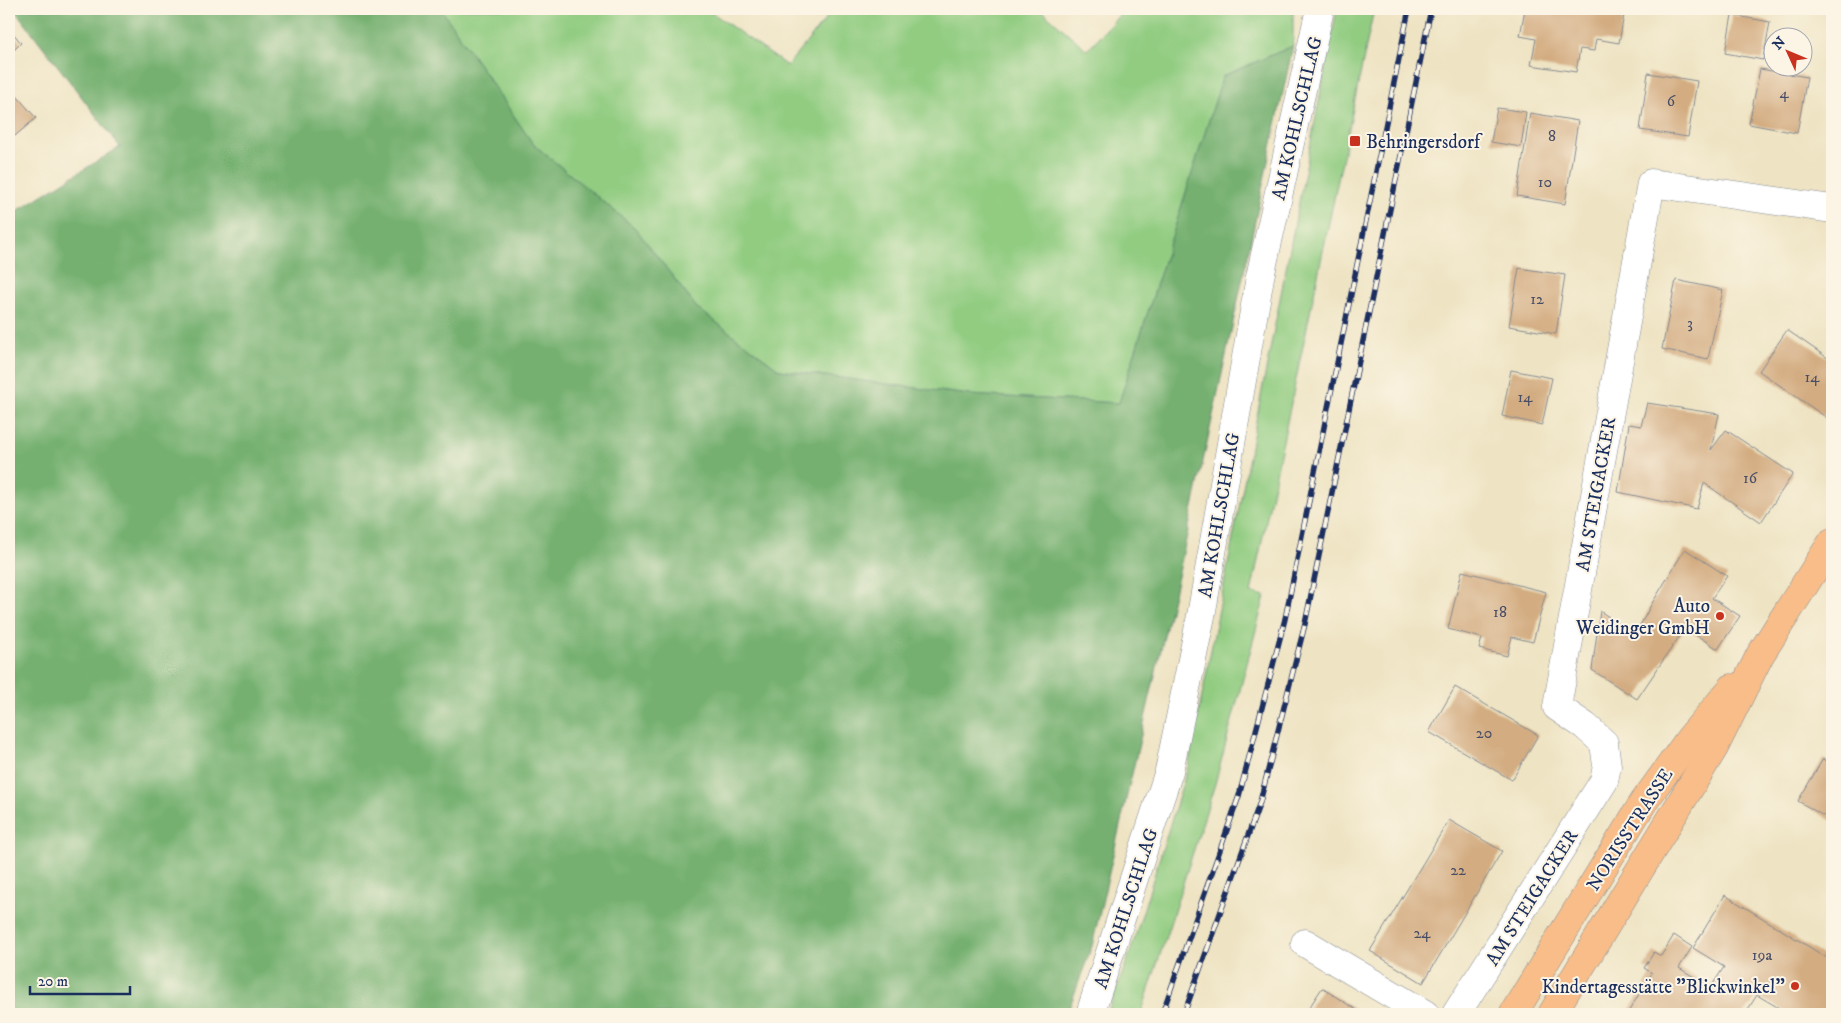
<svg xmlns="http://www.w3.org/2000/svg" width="1841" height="1023" font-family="'IM FELL DW Pica',serif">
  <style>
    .green { fill: #91cc81; stroke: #567e70 }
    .forest { fill: #74b06f; stroke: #487066 }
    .building { fill: #d3ac81 }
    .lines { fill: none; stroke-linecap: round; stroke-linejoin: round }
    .minor-casing { stroke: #848990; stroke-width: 29 }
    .major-casing { stroke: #848990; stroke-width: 29 }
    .minor { stroke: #fff; stroke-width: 28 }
    .major { stroke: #f8bd89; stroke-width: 28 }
    .rail-casing { stroke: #1b2f5e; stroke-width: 5.5 }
    .rail { stroke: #fcf5e5; stroke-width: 4; stroke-dasharray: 11; stroke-linecap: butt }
    .poi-dot { fill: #c8321e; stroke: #fcf5e5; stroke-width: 2 }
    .labels { text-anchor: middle; stroke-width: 4; stroke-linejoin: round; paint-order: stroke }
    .number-label { font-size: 16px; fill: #494e67 }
    .street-label { font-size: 19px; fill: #1b2f5e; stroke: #fcf5e5 }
    .poi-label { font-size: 19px; fill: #1b2f5e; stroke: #fcf5e5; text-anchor: end }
  </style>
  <rect width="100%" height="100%" fill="#fcf5e5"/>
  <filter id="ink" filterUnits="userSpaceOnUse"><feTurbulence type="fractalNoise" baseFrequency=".02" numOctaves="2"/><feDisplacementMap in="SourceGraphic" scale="10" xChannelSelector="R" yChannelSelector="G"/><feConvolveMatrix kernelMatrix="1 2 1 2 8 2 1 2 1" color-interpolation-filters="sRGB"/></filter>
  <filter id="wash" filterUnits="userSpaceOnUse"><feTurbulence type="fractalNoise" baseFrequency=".0096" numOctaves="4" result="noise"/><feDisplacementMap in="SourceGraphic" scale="20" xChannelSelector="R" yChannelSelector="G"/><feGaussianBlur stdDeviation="1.12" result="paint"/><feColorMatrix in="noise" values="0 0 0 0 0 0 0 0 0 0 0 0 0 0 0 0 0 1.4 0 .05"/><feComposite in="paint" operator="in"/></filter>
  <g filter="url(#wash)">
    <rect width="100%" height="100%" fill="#eee3c2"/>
    <g class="green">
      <polygon points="441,9 707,9 787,66 834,9 1040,9 1087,50 1125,9 1293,9 1293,46 1223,76 1119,403 969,395 780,370 697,308 635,228 533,144"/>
      <polygon points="1337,9 1374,9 1251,593 1265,596 1215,784 1141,1014 1107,1014 1130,953 1188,767"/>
    </g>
    <polygon class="forest" points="14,9 441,9 533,144 635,228 697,308 780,370 969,395 1119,403 1223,76 1293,46 1179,572 1092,946 1067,1014 9,1014 9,216 120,147"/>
    <g id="blocks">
      <g class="building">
        <polygon points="1525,9 1625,9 1619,43 1596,39 1594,51 1580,49 1576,72 1531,65 1536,39 1520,36"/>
        <polygon points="1732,15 1770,22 1763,60 1725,53"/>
        <polygon points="9,28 21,43 9,55"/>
        <polygon points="1760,69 1807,77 1797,133 1749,124"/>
        <polygon points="1648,73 1697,81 1688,137 1640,130"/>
        <polygon points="9,87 36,118 9,141"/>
        <polygon points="1497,108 1526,112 1521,147 1491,142"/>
        <polygon points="1530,113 1578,121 1565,204 1517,196"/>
        <polygon points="1519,268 1565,275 1556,334 1509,326"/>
        <polygon points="1676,280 1723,290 1708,359 1662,349"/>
        <polygon points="1787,330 1832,361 1832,410 1827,418 1759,371"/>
        <polygon points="1511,370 1552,378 1542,425 1502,416"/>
        <polygon points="1647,403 1719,414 1711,450 1726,430 1793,474 1761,522 1704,483 1697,509 1618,492 1629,424 1641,426"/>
        <polygon points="1685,549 1727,576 1712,598 1740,616 1718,649 1685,628 1637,699 1592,670 1600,611 1635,635 1651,605"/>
        <polygon points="1462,571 1546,592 1533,642 1512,637 1507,656 1479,649 1482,638 1448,629"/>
        <polygon points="1455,687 1538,735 1512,780 1429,732"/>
        <polygon points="1823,759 1832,765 1832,821 1798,801"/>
        <polygon points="1449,820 1502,851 1423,983 1370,951"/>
        <polygon points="1725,895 1832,961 1832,1014 1789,1014 1757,995 1745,1014 1627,1014 1652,973 1644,968 1654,952 1661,956 1674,935 1692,947 1679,968 1711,987 1724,967 1693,948"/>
        <polygon points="1322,988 1363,1014 1305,1014"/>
      </g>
    </g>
  </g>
  <g filter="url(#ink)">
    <use href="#blocks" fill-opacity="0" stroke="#848990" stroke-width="1"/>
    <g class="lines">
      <defs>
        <g id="minor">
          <polyline points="1305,943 1425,1014"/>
          <polyline points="1090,1014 1169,771 1201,616 1260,277 1320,9"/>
          <polyline points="1456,1014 1604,781 1607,766 1604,743 1585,726 1557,707 1651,183 1832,209"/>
        </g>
        <g id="major">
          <polyline points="1513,1014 1643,803 1690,738 1732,688"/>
          <polyline points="1552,1014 1714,748 1760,655 1832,542"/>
        </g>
      </defs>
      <use href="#minor" class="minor-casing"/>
      <use href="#major" class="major-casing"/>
      <use href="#minor" class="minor"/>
      <use href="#major" class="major"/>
      <defs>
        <g id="rail">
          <polyline points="1162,1014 1239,796 1285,619 1409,9"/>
          <polyline points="1184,1014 1260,802 1305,624 1431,9"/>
        </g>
      </defs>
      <use href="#rail" class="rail-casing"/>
      <use href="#rail" class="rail"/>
    </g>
  </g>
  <g class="poi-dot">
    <rect x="1349" y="135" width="12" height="12" rx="2.5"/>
    <circle cx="1720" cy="616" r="5"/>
    <circle cx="1795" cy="986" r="5"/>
  </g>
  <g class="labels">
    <g class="number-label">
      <text x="1784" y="98">4</text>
      <text x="1671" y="106">6</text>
      <text x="1552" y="141">8</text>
      <text x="1545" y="187">10</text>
      <text x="1537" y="304">12</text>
      <text x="1690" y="328">3</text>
      <text x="1812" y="382">14</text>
      <text x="1525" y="402">14</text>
      <text x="1750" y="483">16</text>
      <text x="1500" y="617">18</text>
      <text x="1484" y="738">20</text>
      <text x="1458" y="875">22</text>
      <text x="1422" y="938">24</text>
      <text x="1762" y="960">19a</text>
    </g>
    <g class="street-label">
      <text transform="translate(1296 118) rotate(-77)" y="7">AM KOHLSCHLAG</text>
      <text transform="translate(1595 494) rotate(-80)" y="7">AM STEIGACKER</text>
      <text transform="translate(1218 515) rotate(-80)" y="7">AM KOHLSCHLAG</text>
      <text transform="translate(1629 829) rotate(-57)" y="7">NORISSTRASSE</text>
      <text transform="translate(1531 897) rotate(-58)" y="7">AM STEIGACKER</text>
      <text transform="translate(1125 908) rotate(-72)" y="7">AM KOHLSCHLAG</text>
    </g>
    <g class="poi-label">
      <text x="1366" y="148" text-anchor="start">Behringersdorf</text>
      <text x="1710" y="612">Auto<tspan x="1710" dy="22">Weidinger GmbH</tspan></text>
      <text x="1785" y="993">Kindertagesstätte "Blickwinkel"</text>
    </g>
  </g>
  <rect width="1841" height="1023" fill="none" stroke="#fcf5e5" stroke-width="30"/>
  <g transform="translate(1788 52) rotate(314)"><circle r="24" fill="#fcf5e5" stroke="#a2a6af"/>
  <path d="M0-4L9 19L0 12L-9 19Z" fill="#c8321e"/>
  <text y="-8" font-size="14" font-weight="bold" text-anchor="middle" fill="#1b2f5e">N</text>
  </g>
  <path d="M30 986v8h100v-8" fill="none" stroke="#1b2f5e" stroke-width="2.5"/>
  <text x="38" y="986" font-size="15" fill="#1b2f5e" stroke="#fcf5e5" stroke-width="4" paint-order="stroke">20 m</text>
</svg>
